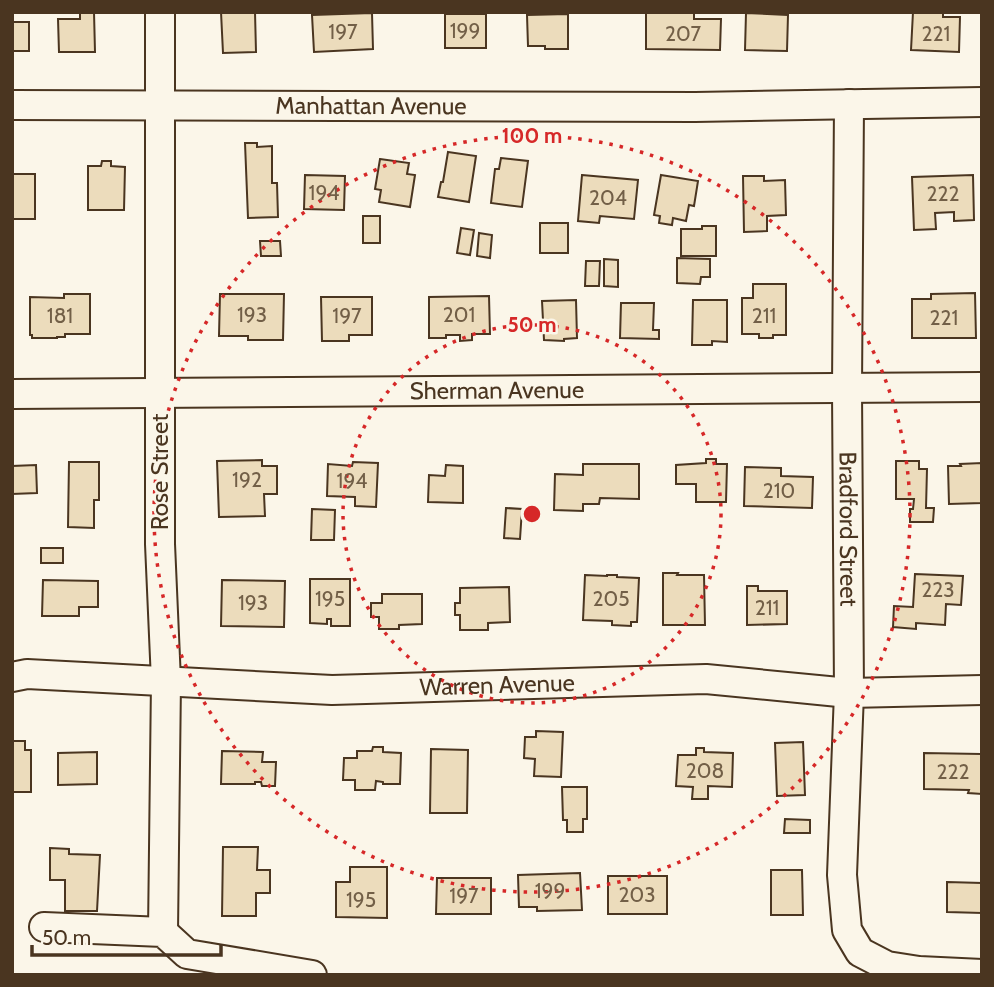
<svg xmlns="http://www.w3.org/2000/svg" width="994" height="987" font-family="Cabin,sans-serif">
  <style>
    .building { fill: #ecdcbc; stroke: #4a3520; stroke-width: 2 }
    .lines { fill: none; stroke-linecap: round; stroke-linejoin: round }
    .minor-casing { stroke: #4a3520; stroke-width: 32 }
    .minor { stroke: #fbf6e9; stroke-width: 28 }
    .ring { fill: none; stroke: #d62828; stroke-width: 3.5; stroke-dasharray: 3.5 7 }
    .labels { text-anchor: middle; stroke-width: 5; stroke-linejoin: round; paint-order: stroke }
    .number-label { font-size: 21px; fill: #725f47 }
    .street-label { font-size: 24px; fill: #4a3520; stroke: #fbf6e9 }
    .centre { fill: #d62828; stroke: #fbf6e9; stroke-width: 3.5 }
    .ring-label { font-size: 21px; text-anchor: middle; font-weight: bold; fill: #d62828; stroke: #fbf6e9; stroke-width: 5; stroke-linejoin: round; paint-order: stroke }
  </style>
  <rect width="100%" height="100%" fill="#fbf6e9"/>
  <g class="building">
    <polygon points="80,12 94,12 95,52 59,52 58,19 80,19"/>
    <polygon points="221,12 255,12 256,52 223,53"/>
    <polygon points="913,12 943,12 943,17 960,17 959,52 911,50"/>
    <polygon points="372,13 373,49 314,52 312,15"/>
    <polygon points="646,13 694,13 694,19 721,19 720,50 646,49"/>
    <polygon points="746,13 788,15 787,51 745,50"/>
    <rect x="445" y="14" width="41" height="34"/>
    <polygon points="568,14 568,49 545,49 545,46 528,46 527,15"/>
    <rect x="12" y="22" width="17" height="29"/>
    <polygon points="245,143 257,143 257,147 272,146 272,183 277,183 278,217 248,218"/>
    <polygon points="448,152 476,156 469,202 438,197 441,182 443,182"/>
    <polygon points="501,158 528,161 522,207 491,203 495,169 499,169"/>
    <polygon points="380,159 409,163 407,174 415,175 410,207 379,202 381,190 375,189"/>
    <polygon points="102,161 111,161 111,166 125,167 124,210 88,210 88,166 101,166"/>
    <rect x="12" y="174" width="23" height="45"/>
    <polygon points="305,175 345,176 344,210 304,209"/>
    <polygon points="582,175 638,180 634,219 600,216 599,223 578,221"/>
    <polygon points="661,175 698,181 694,206 689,205 686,221 673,218 672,225 659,223 660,216 654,215"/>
    <polygon points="973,175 974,220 954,221 954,212 935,213 936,229 914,230 912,177"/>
    <polygon points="743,176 764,176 764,181 785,180 786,215 767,216 767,231 744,232"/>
    <rect x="363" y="216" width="17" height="27"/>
    <rect x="540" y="223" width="28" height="30"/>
    <polygon points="702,226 716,226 716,256 681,256 681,229 702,229"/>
    <polygon points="461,228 474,230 470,255 457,253"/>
    <polygon points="479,233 492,235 490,258 477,256"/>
    <polygon points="260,241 280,241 281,256 261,256"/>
    <polygon points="677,258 710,259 710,277 701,277 700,284 677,283"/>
    <polygon points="604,259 618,260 618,287 604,286"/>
    <polygon points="586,261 600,261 599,286 585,286"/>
    <polygon points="753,284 786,284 786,335 773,335 773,338 759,338 759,334 742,334 742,298 753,298"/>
    <polygon points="975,293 976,338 912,338 912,299 931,299 931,294"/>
    <polygon points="64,294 90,294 90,334 65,334 65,337 57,337 57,338 32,338 32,335 30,335 30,297 64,298"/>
    <polygon points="220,294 284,294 283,340 248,340 248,336 219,336"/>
    <polygon points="489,296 490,334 472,334 472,340 460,341 460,335 446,335 446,338 429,338 429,297"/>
    <polygon points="321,297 372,297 372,335 349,335 349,341 322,341"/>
    <polygon points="576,300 577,338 564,339 564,341 544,340 542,301"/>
    <polygon points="693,300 727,300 727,342 712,341 712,345 692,345"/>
    <polygon points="621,303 654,303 653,330 659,330 659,339 620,338"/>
    <polygon points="706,459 716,459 716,464 727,464 726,502 696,502 696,484 676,484 676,465 706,463"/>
    <polygon points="262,460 262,466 277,466 277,494 264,494 265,516 219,517 217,461"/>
    <polygon points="896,461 919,461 919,469 927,469 926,508 934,508 933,522 910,522 910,509 913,509 914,499 896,499"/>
    <polygon points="69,462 99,462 99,500 94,500 94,528 68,527"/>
    <polygon points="353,462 378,463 376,507 355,506 355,497 327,496 328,464 352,466"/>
    <polygon points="982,463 982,503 949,504 948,466 961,466 960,464"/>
    <polygon points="583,464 639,464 639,499 600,498 599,504 583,504 583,511 554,510 555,474 583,475"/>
    <polygon points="36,465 37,493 12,494 12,466"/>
    <polygon points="446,465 463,466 463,503 428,502 429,475 445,476"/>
    <polygon points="745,467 781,468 781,476 813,477 812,508 744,506"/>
    <polygon points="506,508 522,509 520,539 504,538"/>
    <polygon points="312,509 335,510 334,540 311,540"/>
    <rect x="41" y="548" width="22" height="15"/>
    <polygon points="663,573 678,573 677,575 704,575 705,625 663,625"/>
    <polygon points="915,574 963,576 961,605 946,604 945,625 916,623 916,629 893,627 894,606 913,607"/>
    <polygon points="585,575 607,576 607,575 617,575 617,577 639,578 637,622 631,622 631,626 612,625 612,621 583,620"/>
    <polygon points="310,579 350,579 350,626 331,626 331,619 327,619 327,624 310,623"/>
    <polygon points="43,580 98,581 98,607 79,607 79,616 42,616"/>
    <polygon points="222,580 285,581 284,627 221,626"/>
    <polygon points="747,586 758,586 758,591 787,591 787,624 747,625"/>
    <polygon points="509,587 510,622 488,623 488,630 460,630 460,615 455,615 455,603 460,603 460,588"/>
    <polygon points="382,594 422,594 422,624 399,625 399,629 379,629 379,617 371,617 371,603 382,603"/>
    <polygon points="536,731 563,732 561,777 534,776 535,759 524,758 525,737 536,737"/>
    <polygon points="12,741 25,741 25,750 31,750 31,792 12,792"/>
    <polygon points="803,742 805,795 777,796 775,743"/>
    <polygon points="373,747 383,747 383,752 401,753 400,784 383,784 383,782 376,781 375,790 355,790 355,780 343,780 344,758 357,758 357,751 372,751"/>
    <polygon points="696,748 704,748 704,752 733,753 732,787 708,786 708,799 692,799 693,787 676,786 678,755 696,755"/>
    <polygon points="981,748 982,794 968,793 969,790 924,789 924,753 981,754"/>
    <polygon points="431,749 468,750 467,813 430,813"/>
    <polygon points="222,751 263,752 262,762 276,762 275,786 262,786 261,782 255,782 255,784 221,784"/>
    <polygon points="97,752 97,784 58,785 58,753"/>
    <polygon points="562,787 587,787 587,819 583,819 583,832 567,832 567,820 563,820"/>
    <polygon points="785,819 810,820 810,833 784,833"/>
    <polygon points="223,847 258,847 257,870 270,870 270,893 256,893 256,916 222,916"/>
    <polygon points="50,848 69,849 69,854 100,855 97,911 65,911 65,880 50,880"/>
    <polygon points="350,867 387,867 387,918 336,917 336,882 350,882"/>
    <polygon points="771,870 802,870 803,915 771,915"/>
    <polygon points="580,873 582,910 537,911 537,907 519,907 518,875"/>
    <rect x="608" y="876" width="59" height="38"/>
    <polygon points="437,878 491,878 491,914 436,914"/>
    <polygon points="947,882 982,883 982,913 947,912"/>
  </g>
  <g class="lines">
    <defs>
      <g id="minor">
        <polyline points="160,12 160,544 166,681 163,932"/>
        <path id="s1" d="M 849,104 L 847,389 L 849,693 L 842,875 L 847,930 L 860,952 L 887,966 L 919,971 L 982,974"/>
        <path id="s2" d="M 12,105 L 695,107 L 982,102"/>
        <path id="s3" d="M 12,394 L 982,387"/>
        <path id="s4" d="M 12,677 L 27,674 L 332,690 L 706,679 L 849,693 L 982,690"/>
        <polyline points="44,927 163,932 187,954 312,975"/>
      </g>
    </defs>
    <use href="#minor" class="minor-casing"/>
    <use href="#minor" class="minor"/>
  </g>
  <g class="ring">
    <circle cx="532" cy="514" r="189"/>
    <circle cx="532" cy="514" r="378"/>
  </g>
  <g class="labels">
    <g class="number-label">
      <text x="465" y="38">199</text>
      <text x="343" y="39">197</text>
      <text x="683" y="41">207</text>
      <text x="936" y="41">221</text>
      <text x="324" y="200">194</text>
      <text x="943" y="201">222</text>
      <text x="608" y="205">204</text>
      <text x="252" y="322">193</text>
      <text x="459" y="322">201</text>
      <text x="60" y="323">181</text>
      <text x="347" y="323">197</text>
      <text x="764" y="323">211</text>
      <text x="944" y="325">221</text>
      <text x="247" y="487">192</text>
      <text x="352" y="488">194</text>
      <text x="779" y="498">210</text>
      <text x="938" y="597">223</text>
      <text x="330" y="606">195</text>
      <text x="611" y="606">205</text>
      <text x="253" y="610">193</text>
      <text x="767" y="615">211</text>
      <text x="705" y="778">208</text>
      <text x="953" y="779">222</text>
      <text x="550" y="898">199</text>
      <text x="637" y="902">203</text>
      <text x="464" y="903">197</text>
      <text x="361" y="907">195</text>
    </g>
    <g class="street-label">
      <text dy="8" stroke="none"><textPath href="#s2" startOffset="359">Manhattan Avenue</textPath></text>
      <text dy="8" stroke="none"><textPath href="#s3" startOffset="485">Sherman Avenue</textPath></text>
      <text transform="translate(160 472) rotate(-90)" y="8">Rose Street</text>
      <text dy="8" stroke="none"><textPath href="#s1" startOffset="425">Bradford Street</textPath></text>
      <text dy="8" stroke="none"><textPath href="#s4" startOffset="486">Warren Avenue</textPath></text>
    </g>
  </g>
  <circle cx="532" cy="514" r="10" class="centre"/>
  <g class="ring-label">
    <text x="532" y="143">100 m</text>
    <text x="532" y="332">50 m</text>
  </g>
  <rect width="994" height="987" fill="none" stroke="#4a3520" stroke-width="28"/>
  <path d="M32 945v10h189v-10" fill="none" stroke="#4a3520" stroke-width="3.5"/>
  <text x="42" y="945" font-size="21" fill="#4a3520" stroke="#fbf6e9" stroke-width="5" paint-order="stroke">50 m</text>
</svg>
